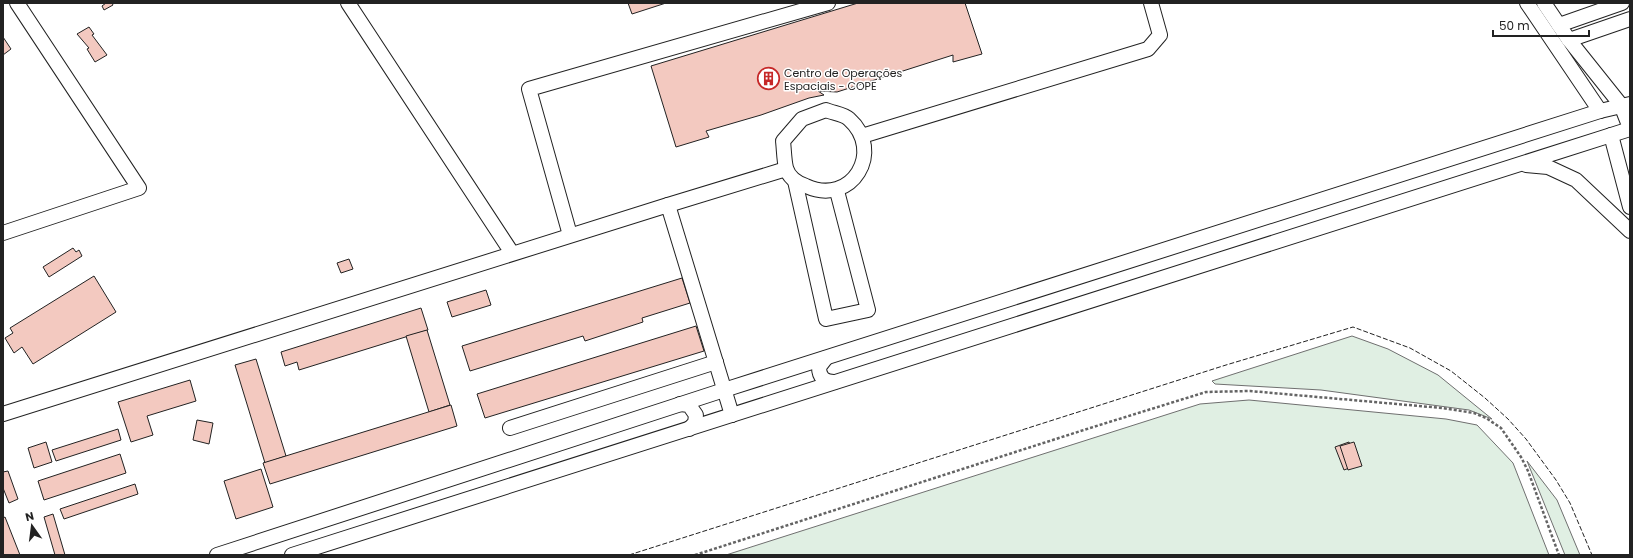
<svg xmlns="http://www.w3.org/2000/svg" width="1633" height="558" font-family="Poppins,sans-serif">
  <style>
    .green { fill: #e0efe3; stroke: #6f6f6f }
    .building { fill: #f3c9c0; stroke: #222 }
    .lines { fill: none; stroke-linecap: round; stroke-linejoin: round }
    .minor-casing { stroke: #222; stroke-width: 16 }
    .path { stroke: #646464; stroke-width: 2.5; stroke-dasharray: 3 2; stroke-linecap: butt }
    .minor { stroke: #fff; stroke-width: 14 }
    .fence { stroke: #222; stroke-width: 1; stroke-dasharray: 5 2; stroke-linecap: butt }
    .labels { text-anchor: middle; stroke-width: 3; stroke-linejoin: round; paint-order: stroke }
    .poi-label { font-size: 11px; fill: #222; stroke: #fff; text-anchor: start }
  </style>
  <rect width="100%" height="100%" fill="#fff"/>
  <g class="green">
    <polygon points="1352,336 1388,349 1438,375 1492,419 1469,410 1321,390 1215,384 1212,381"/>
    <polygon points="1249,400 1446,419 1477,425 1513,463 1549,555 726,555 1200,404"/>
    <polygon points="1527,461 1557,500 1580,555 1565,555"/>
  </g>
  <g class="building">
    <polygon points="106,3 112,3 113,5 104,10 102,6"/>
    <polygon points="628,3 666,3 632,14"/>
    <polygon points="858,3 965,3 982,54 953,62 953,55 837,92 818,91 824,95 809,98 761,115 706,131 709,137 676,147 651,66"/>
    <polygon points="89,27 94,34 92,35 107,55 95,62 87,49 89,48 77,34"/>
    <polygon points="3,37 11,49 3,55"/>
    <polygon points="73,248 76,252 79,250 82,256 49,277 43,267"/>
    <polygon points="349,259 353,269 341,273 337,263"/>
    <polygon points="94,276 116,312 33,364 22,347 14,353 5,338 13,333 10,328"/>
    <polygon points="682,278 690,303 642,318 643,322 585,341 583,336 470,371 462,346"/>
    <polygon points="486,290 491,305 452,317 447,302"/>
    <polygon points="421,308 428,330 299,370 297,362 285,366 281,352"/>
    <polygon points="696,326 704,351 485,418 477,394"/>
    <polygon points="427,330 450,405 429,412 406,336"/>
    <polygon points="256,359 286,456 265,463 235,365"/>
    <polygon points="190,380 196,401 147,416 153,435 131,442 118,402"/>
    <polygon points="451,405 457,426 270,484 263,463"/>
    <polygon points="197,420 213,423 209,444 193,440"/>
    <polygon points="118,429 121,440 56,461 52,450"/>
    <polygon points="46,442 52,462 34,468 28,448"/>
    <polygon points="1349,442 1357,465 1344,470 1335,447"/>
    <polygon points="1354,442 1362,466 1348,470 1340,446"/>
    <polygon points="120,454 126,473 44,500 38,481"/>
    <polygon points="261,469 273,507 236,519 224,481"/>
    <polygon points="8,471 18,499 9,503 3,488 3,472"/>
    <polygon points="135,484 138,494 64,519 60,509"/>
    <polygon points="53,514 65,555 55,555 44,517"/>
    <polygon points="5,517 20,555 3,555 3,518"/>
  </g>
  <g class="lines">
    <defs>
      <g id="minor">
        <polyline points="348,3 512,253"/>
        <polyline points="1527,3 1600,111"/>
        <polyline points="1544,3 1569,40 1621,105 1630,128"/>
        <polyline points="1559,25 1622,3"/>
        <polyline points="1569,40 1630,19"/>
        <path d="M 826,110 C 833,113 844,114 849,119 C 885,151 852,207 806,186 C 797,183 789,178 786,168 C 784,160 784,149 783,141 L 802,119 Z"/>
        <polyline points="1611,135 1630,207"/>
        <polyline points="862,136 1148,49 1160,35 1151,3"/>
        <polyline points="1526,165 1548,167 1576,180 1630,231"/>
        <polyline points="795,181 826,319 868,310 837,191"/>
        <polyline points="668,205 786,169"/>
        <polyline points="3,233 139,188 17,3"/>
        <polyline points="570,235 529,89 828,3"/>
        <path d="M 826,358 L 819,367 C 819,377 824,382 834,382"/>
        <polyline points="680,404 689,405 696,415 695,423 689,429"/>
        <polyline points="3,414 668,205 732,415"/>
        <polyline points="510,428 716,362"/>
        <polyline points="217,555 724,390 1600,111 1630,104"/>
        <polyline points="292,555 1630,129"/>
      </g>
    </defs>
    <use href="#minor" class="minor-casing"/>
    <polyline class="path" points="695,555 1090,428 1206,392 1250,391 1442,408 1474,413 1486,418 1501,428 1521,457 1528,471 1559,555"/>
    <use href="#minor" class="minor"/>
    <polyline class="fence" points="629,555 1226,365 1353,327 1410,348 1451,371 1485,398 1508,419 1526,439 1556,480 1570,503 1592,555"/>
  </g>
  <defs>
    <symbol id="building-ring" viewBox="-11 -11 22 22"><circle r="9.5" fill="#fff" stroke="#c62828" stroke-width="1.5"/><path d="M-4-6H4V6H1V3H-1V6H-4ZM-2.5-4.3h1.7v1.8h-1.7ZM.8-4.3h1.7v1.8H.8ZM-2.5-1h1.7V.8h-1.7ZM.8-1h1.7V.8H.8Z" fill="#c62828"/></symbol>
  </defs>
  <g fill-rule="evenodd">
    <use href="#building-ring" x="756" y="66" width="25" height="25"/>
  </g>
  <g class="labels">
    <g class="poi-label">
      <text x="784" y="77">Centro de Operações<tspan x="784" dy="13">Espaciais - COPE</tspan></text>
    </g>
  </g>
  <rect width="1633" height="558" fill="none" stroke="#222222" stroke-width="8"/>
  <g transform="translate(32 526) rotate(346)" stroke="#ffffff" stroke-width="3" paint-order="stroke">
  <path d="M0-3L7 15L0 10L-7 15Z" fill="#222222"/>
  <text y="-6" font-size="11" font-weight="bold" text-anchor="middle" fill="#222222">N</text>
  </g>
  <path d="M1493 30v6h96v-6" fill="none" stroke="#222222" stroke-width="2"/>
  <text x="1499" y="30" font-size="12" fill="#222222" stroke="#ffffff" stroke-width="3" paint-order="stroke">50 m</text>
</svg>
